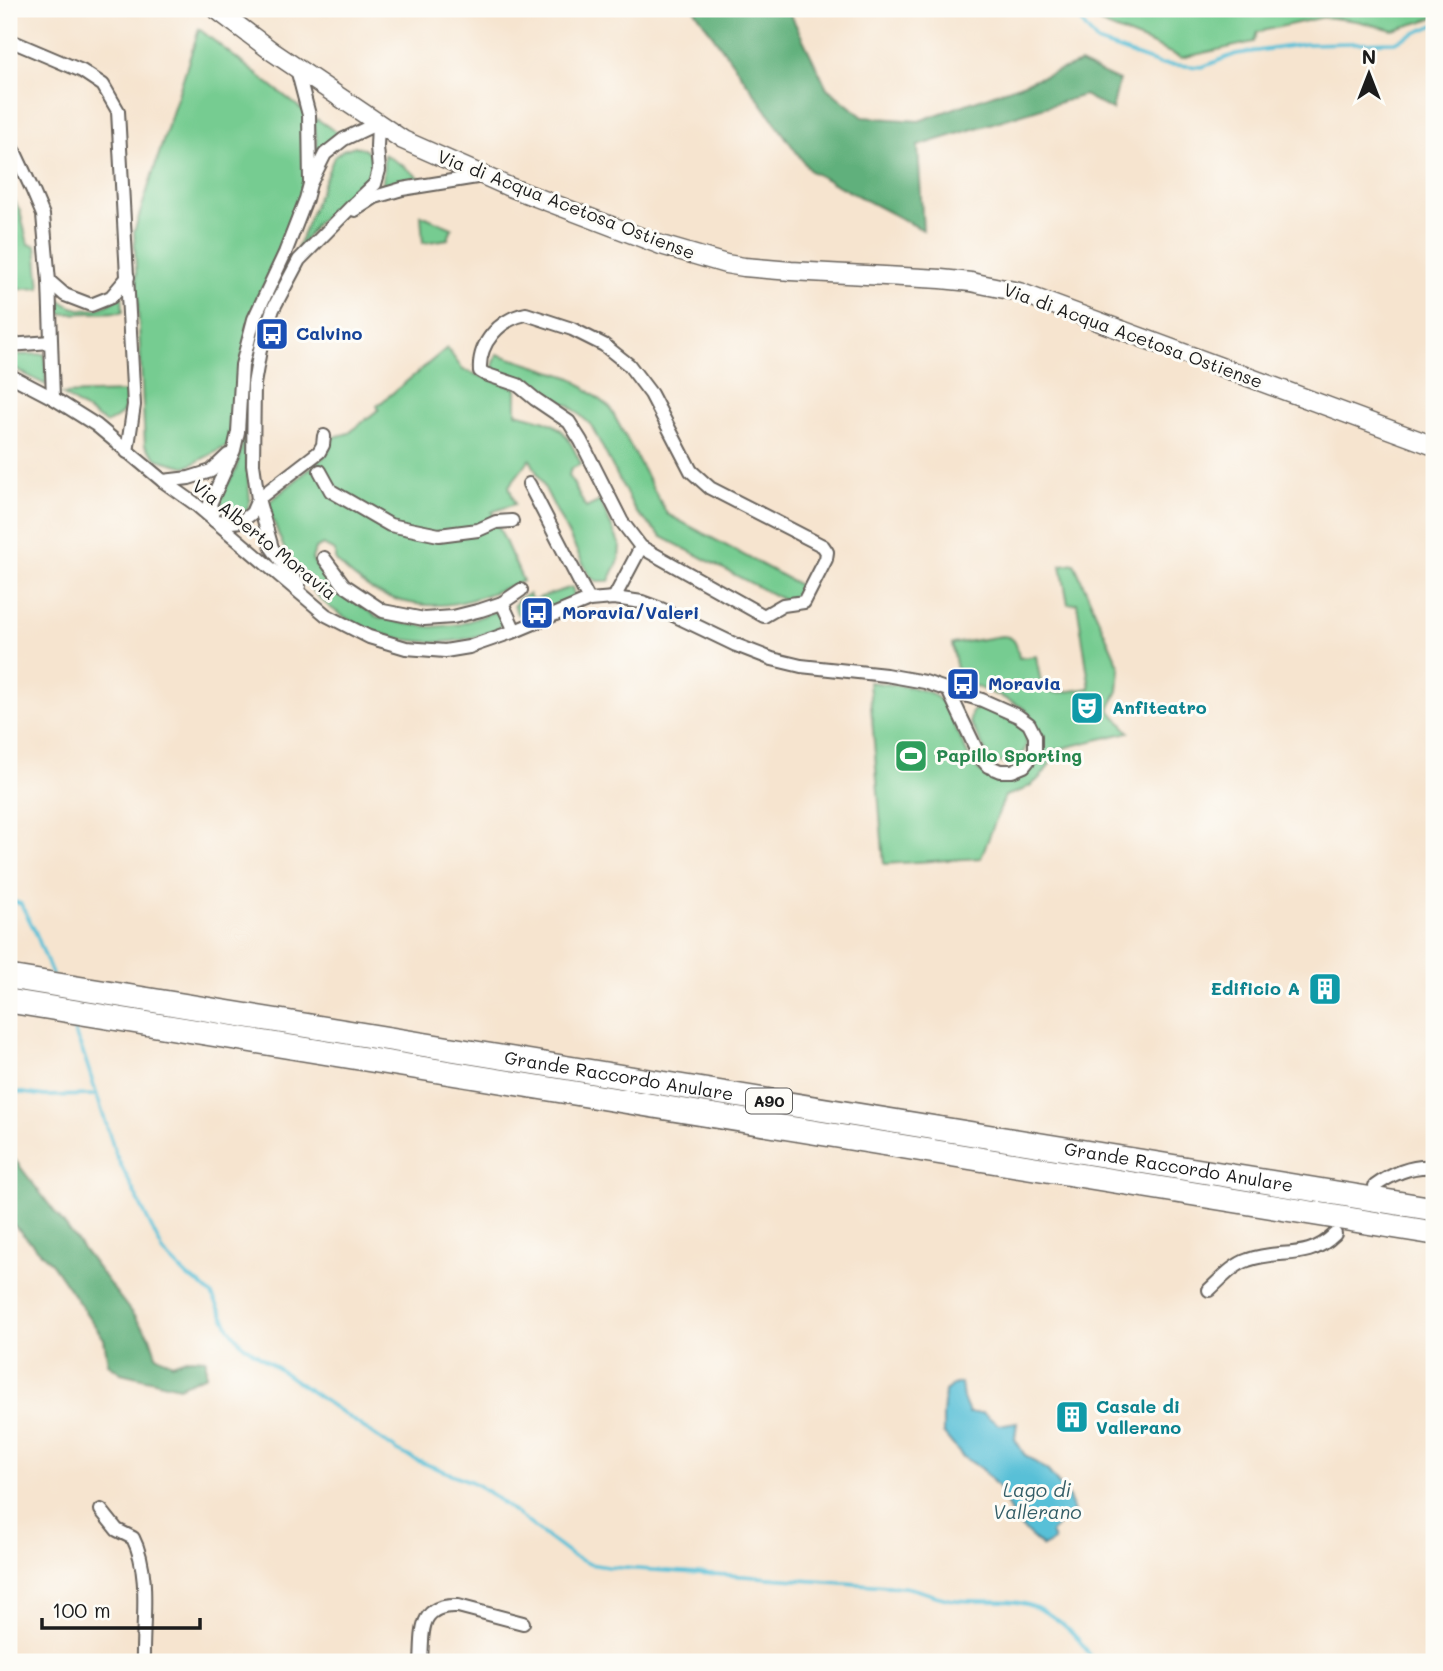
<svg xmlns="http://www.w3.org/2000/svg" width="1443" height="1671" font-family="Mali,sans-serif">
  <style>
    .green { fill: #76cc91; stroke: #497456; stroke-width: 2 }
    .forest { fill: #60b07b; stroke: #3e664c; stroke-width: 2 }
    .water { fill: #59c0d7; stroke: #3a6e7a; stroke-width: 2 }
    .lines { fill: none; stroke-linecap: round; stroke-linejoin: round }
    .stream { stroke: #59c0d7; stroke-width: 3.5 }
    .street-casing { stroke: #68625b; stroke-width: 16 }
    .secondary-casing { stroke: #68625b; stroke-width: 21 }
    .highway-casing { stroke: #68625b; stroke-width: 26 }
    .street { stroke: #fff; stroke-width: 12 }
    .secondary { stroke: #fff; stroke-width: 18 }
    .highway { stroke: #fff; stroke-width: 23 }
    .labels { text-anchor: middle; stroke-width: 6; stroke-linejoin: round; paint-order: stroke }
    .shield { fill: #fdfcf7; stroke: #605f5e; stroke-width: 2 }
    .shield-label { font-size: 16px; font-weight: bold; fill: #1c1c1c }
    .street-label { font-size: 18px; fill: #1c1c1c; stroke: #fdfcf7 }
    .transit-label { font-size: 18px; font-weight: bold; fill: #164399; stroke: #fdfcf7; text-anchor: start }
    .culture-label { font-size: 18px; font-weight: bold; fill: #0d838f; stroke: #fdfcf7; text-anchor: start }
    .leisure-label { font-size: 18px; font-weight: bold; fill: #27864d; stroke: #fdfcf7; text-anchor: start }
    .water-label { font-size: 19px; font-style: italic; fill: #345e67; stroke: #fdfcf7 }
  </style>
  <rect width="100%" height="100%" fill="#fdfcf7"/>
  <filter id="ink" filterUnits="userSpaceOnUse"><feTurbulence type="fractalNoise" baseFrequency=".0143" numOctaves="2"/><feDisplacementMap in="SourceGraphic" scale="14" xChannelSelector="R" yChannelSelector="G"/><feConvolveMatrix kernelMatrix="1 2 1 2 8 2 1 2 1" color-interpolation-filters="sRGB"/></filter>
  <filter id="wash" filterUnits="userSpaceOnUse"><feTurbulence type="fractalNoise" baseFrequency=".00686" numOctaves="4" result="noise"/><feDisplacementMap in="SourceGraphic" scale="28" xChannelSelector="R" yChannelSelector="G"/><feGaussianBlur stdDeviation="1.57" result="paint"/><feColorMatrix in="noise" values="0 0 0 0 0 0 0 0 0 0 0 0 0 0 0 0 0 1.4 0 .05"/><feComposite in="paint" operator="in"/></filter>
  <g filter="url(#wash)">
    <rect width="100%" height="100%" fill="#f6e4cf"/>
    <g class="green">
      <polygon points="1091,9 1434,9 1434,18 1393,30 1357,21 1324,17 1257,32 1254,42 1181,58 1147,42 1101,24"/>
      <polygon points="199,29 309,115 306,199 254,319 229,445 187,467 157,459 145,445 134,232"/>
      <polygon points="317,119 339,134 319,159 316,158 317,142 314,122"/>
      <path d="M 355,146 C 359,148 364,148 367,151 C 376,158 375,173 369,181 L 316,224 L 294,256 L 334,157 L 343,150 Z"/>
      <polygon points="384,154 402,165 424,181 378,190 383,182"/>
      <polygon points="9,191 20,211 28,244 36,246 40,288 9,290"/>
      <polygon points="421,215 452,228 448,239 423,243"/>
      <path d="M 122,295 L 123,312 L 59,314 L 59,299 C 78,315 104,312 122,295 Z"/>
      <path d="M 447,348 L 463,370 L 516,388 L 516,413 C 559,424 562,423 581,464 L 571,469 L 569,475 L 586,508 L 600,501 L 620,545 L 619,560 L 609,581 L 597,581 L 590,577 L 530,459 L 509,486 L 515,504 L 492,512 L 523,581 C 480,598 445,614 398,600 C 391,598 384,596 378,593 C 362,585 348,572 335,560 L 335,551 L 323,545 L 315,549 L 312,559 L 326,581 L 377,617 L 407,624 L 432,627 L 461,624 L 493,612 L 501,613 L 504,619 L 499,628 C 446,653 378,643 331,608 C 320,600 306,583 298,572 C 283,553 276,526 267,504 L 326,455 L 329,449 L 330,438 L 349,433 L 379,409 L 377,406 Z"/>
      <polygon points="45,354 46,385 9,366 9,355"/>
      <polygon points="497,354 572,378 610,408 667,514 805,588 799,599 785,601 662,537 636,512 591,425 569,405 539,393 525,383 491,372"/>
      <path d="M 126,392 C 126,412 125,415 106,423 L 62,394 Z"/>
      <path d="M 244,436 L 250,500 C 246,522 228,518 220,501 L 223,492 L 236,470 Z"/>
      <path d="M 1074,563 L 1120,668 L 1118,691 L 1109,709 L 1129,732 L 1055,750 C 1048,776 1031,790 1005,796 L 981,858 L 884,864 L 869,682 L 911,687 L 931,693 L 944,703 L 972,763 C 986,784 1022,789 1034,762 C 1038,755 1035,744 1035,736 C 1035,726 1034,719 1027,711 C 1015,700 975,687 959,680 L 952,644 L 1002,636 C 1016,636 1017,646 1019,658 L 1036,656 L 1041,683 L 1048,692 L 1058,693 L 1090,688 L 1077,603 L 1068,604 L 1061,565 Z"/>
      <polygon points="572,587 574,594 569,601 525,617 517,614 514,605 520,598 529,594 532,600"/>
      <path d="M 977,708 C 986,708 994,713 1002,717 C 1009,720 1017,722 1022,728 C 1038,750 1009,775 988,756 L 970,722 L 971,713 Z"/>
    </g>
    <g class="forest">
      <polygon points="694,9 788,9 827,88 863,117 919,121 1080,63 1119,81 1112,110 1084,95 918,146 923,230 810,171"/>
      <polygon points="9,1152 150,1337 156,1355 172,1364 189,1358 206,1359 206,1375 179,1387 121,1373 108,1364 104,1339 52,1264 9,1220"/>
    </g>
    <polygon class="water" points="961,1383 963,1399 969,1413 983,1413 999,1425 1017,1422 1015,1439 1024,1454 1048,1471 1068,1495 1074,1512 1069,1524 1061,1523 1051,1533 1054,1541 1043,1547 1016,1523 999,1488 982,1469 962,1456 943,1433 943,1416 945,1391 953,1385"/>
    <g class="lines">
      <g class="stream">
        <polyline points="1071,9 1097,42 1160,64 1202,67 1236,54 1305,44 1395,42 1434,25"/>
        <polyline points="9,900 21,904 35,931 52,974"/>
        <path d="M 70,1021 L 84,1055 L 116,1155 L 164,1253 L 188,1277 L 200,1284 L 212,1295 L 229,1328 L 242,1344 L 398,1451 L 418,1461 L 472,1482 L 484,1489 L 572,1556 L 589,1564 L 608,1567 L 903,1587 C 921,1589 937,1599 955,1600 C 975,1602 995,1600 1015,1602 C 1048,1606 1078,1633 1094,1662"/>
        <polyline points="9,1091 45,1096 97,1095"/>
      </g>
    </g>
  </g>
  <g filter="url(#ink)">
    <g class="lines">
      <defs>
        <g id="street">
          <polyline points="9,40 82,71 103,85 118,111 134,405 127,452"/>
          <polyline points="297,69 309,115 310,182"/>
          <polyline points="9,144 16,155 32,189 43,215 49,281 53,398"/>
          <polyline points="355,210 375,197 402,189 483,176"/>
          <polyline points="49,281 65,295 91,305 111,297 128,277"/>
          <path d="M 526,314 L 572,329 L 604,345 L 629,365 L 651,394 L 691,471 L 710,488 L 823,546 L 827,552 L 826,559 L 804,602 L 783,605 L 764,616 L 641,547 L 622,522 L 581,441 L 569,422 L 535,399 L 518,385 L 485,374 L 480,371 C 478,343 500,319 526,314 Z"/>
          <polyline points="9,345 51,342"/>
          <polyline points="9,375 53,398 96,425 163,481 194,503 326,615 369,637 406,648 445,651 469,647 515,631 589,600 614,598 642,602 661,609 736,645 772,659 801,666 886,675 925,682 948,690 982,700 1018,716 1029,724 1035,736 1035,750 1028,761 1024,766 1012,771 1000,771 988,766 980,757 948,690"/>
          <polyline points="320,471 331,491 390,525 439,535 478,530 496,522 512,521"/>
          <polyline points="163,481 189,478 211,471 228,455"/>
          <polyline points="529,484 589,600"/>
          <polyline points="214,520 210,504 234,450 238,432 242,365 254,319 285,253 306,199 310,184 325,154 344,139 378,123 377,147 379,170 375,184 356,202 299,260 273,309 261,344 254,384 253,464 258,499 272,548 299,586"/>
          <polyline points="215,521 231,522 242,521 252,513 258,499 319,452 323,445 324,436"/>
          <polyline points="324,558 344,585 383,611 424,619 453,617 481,610 502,603 521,590"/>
          <polyline points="614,598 641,547"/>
          <polyline points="502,603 515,631"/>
          <path d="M 1375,1186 C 1393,1173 1412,1165 1434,1167"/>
          <path d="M 1209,1290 C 1221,1279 1233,1265 1248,1260 C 1280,1248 1307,1262 1335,1234"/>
          <path d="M 101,1510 L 117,1530 L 133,1538 C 151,1573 142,1624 143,1662"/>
          <path d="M 421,1662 C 423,1632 418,1604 458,1606 L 523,1623"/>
        </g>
        <polyline id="secondary" points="216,9 273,52 403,140 507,186 661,245 726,264 744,267 791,271 941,279 971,282 1019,292 1434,446"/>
        <g id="highway">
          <path id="s1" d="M 9,977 L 1434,1209"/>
          <polyline points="9,1001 1434,1233"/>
        </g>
      </defs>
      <use href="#street" class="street-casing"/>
      <use href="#secondary" class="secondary-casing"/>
      <use href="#highway" class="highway-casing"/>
      <use href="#street" class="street"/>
      <use href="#secondary" class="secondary"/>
      <use href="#highway" class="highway"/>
    </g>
  </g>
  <defs>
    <symbol id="bus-square" viewBox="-11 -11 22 22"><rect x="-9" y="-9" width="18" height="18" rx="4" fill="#1a4fb4" stroke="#fdfcf7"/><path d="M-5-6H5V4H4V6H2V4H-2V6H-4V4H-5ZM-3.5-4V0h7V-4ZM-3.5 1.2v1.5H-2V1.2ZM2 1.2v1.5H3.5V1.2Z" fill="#fff"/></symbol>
    <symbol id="theatre-square" viewBox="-11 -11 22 22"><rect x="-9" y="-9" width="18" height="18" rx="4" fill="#0f9aa8" stroke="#fdfcf7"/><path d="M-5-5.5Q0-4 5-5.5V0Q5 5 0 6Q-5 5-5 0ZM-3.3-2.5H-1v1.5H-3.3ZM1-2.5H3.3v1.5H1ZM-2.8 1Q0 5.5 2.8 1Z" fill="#fff"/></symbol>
    <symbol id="stadium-square" viewBox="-11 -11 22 22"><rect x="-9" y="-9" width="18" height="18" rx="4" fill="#2e9e5b" stroke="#fdfcf7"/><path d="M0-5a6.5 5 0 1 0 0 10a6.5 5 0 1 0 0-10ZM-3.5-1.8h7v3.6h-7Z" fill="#fff"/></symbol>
    <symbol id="building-square" viewBox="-11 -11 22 22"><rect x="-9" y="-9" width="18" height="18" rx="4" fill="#0f9aa8" stroke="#fdfcf7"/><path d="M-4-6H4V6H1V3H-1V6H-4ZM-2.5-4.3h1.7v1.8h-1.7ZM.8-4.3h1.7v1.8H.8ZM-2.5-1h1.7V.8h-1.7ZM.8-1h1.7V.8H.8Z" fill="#fff"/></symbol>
  </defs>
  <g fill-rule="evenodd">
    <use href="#bus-square" x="253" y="315" width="38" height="38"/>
    <use href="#bus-square" x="518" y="594" width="38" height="38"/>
    <use href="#bus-square" x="944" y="665" width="38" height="38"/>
    <use href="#theatre-square" x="1068" y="689" width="38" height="38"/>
    <use href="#stadium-square" x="892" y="737" width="38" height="38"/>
    <use href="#building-square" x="1306" y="970" width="38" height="38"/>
    <use href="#building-square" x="1053" y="1398" width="38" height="38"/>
  </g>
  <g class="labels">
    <rect class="shield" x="746" y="1088.5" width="46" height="25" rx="5"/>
    <g class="shield-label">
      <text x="769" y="1107">A90</text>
    </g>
    <g class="street-label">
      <text transform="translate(566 205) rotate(21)" y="6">Via di Acqua Acetosa Ostiense</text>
      <text transform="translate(1133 336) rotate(20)" y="6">Via di Acqua Acetosa Ostiense</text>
      <text transform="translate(264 540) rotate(39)" y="6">Via Alberto Moravia</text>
      <text dy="6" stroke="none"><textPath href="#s1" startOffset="618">Grande Raccordo Anulare</textPath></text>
      <text dy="6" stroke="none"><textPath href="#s1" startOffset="1185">Grande Raccordo Anulare</textPath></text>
    </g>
    <g class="transit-label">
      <text x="296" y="340">Calvino</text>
      <text x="562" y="619">Moravia/Valeri</text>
      <text x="988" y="690">Moravia</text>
    </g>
    <g class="culture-label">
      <text x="1112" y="714">Anfiteatro</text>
      <text x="1300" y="995" text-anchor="end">Edificio A</text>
      <text x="1096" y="1413">Casale di<tspan x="1096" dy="21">Vallerano</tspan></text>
    </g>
    <g class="leisure-label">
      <text x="936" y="762">Papillo Sporting</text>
    </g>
    <g class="water-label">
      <text x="1037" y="1497">Lago di<tspan x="1037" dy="22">Vallerano</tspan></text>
    </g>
  </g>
  <rect width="1443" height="1671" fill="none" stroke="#fdfcf7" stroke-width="35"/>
  <g transform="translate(1369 74)" stroke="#fdfcf7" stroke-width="5" paint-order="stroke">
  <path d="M0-5L12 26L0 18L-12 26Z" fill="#1c1c1c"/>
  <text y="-10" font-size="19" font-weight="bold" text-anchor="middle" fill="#1c1c1c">N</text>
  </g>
  <path d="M42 1618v10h158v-10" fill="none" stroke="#1c1c1c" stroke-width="3.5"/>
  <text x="52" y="1618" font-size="21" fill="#1c1c1c" stroke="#fdfcf7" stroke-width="5" paint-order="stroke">100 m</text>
</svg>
